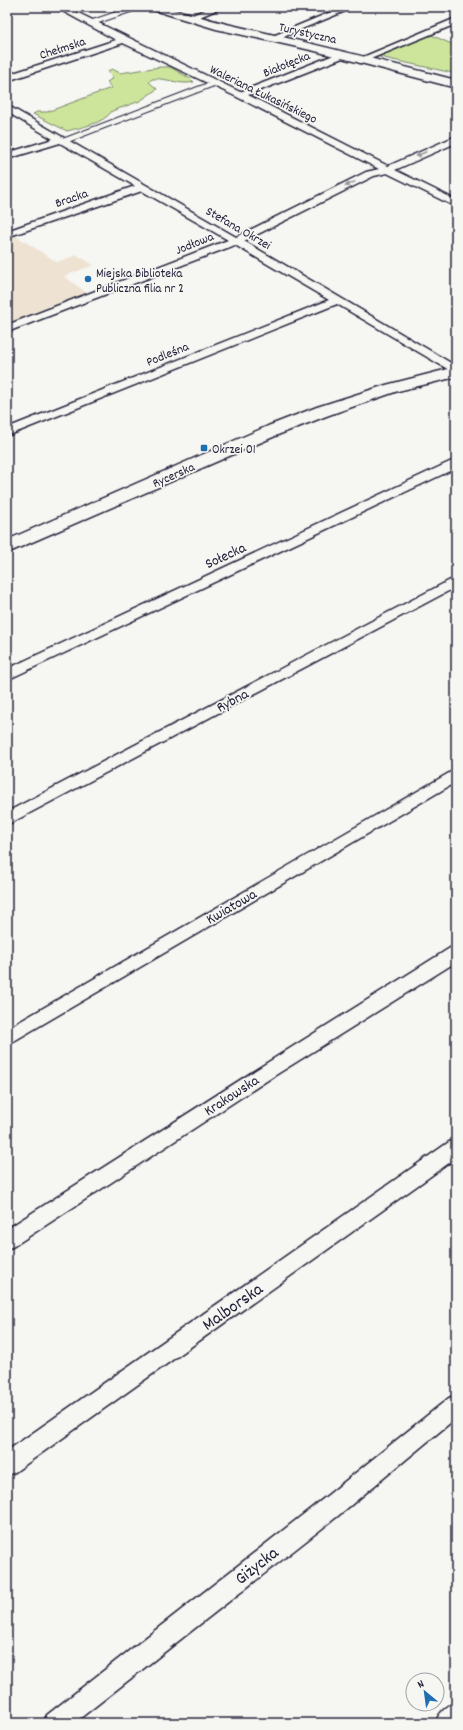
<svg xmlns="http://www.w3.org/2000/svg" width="463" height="1730" font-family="Dekko,sans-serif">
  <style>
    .built { fill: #eee3d3 }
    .green { fill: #cde59b; stroke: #78846b }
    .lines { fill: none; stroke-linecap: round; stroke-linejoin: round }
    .lane-casing { stroke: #22223b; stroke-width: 7 }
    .street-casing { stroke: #22223b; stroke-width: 3 }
    .secondary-casing { stroke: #22223b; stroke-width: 3 }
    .lane { stroke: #f6f6f2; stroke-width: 5 }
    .street { fill: #f6f6f2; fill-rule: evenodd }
    .secondary { fill: #f6f6f2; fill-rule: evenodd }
    .oneway { fill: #9797a0 }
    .poi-dot { fill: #1f6fb2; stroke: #f6f6f2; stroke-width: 1.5 }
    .labels { text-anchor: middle; stroke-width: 3.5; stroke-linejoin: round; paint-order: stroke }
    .far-street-label { font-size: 13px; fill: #22223b; stroke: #f6f6f2 }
    .far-poi-label { font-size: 13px; fill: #22223b; stroke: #f6f6f2; text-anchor: start }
    .street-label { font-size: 15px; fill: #22223b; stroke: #f6f6f2 }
    .near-street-label { font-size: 18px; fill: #22223b; stroke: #f6f6f2 }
  </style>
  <rect width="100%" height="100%" fill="#f6f6f2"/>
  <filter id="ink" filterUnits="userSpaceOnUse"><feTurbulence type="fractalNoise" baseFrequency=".025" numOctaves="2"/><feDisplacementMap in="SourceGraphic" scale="8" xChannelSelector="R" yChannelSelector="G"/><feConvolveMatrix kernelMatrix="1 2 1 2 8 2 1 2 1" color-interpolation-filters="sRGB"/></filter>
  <g filter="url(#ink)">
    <polygon class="built" points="16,236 57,262 77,255 94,265 64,276 87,293 7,323 7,239"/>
    <g class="green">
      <polygon points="429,34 456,46 456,72 453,73 375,56"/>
      <path d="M 160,67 L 170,67 L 191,79 L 194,82 C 179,86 167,77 152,79 L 149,82 L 157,89 L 140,101 L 112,111 C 103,124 82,127 67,131 L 33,114 L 37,112 L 47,112 L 111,88 L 107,82 L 113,78 L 108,71 L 112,69 L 120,73 Z"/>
    </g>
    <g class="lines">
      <defs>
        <g id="lane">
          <polyline points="91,23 138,7"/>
          <polyline points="64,141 215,83"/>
        </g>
        <g id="street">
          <polygon points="55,7 66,7 240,92 339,53 345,53 345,57 248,95 388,166 456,136 456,143 395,170 456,200 456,207 387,173 374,176 244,241 456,366 456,374 337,304 7,436 7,428 329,300 235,245 7,332 7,325 228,240 142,191 7,237 7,231 135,186 60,143 7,159 7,153 53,139 7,112 7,105 236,237 366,172 379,169 237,97 123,43 7,81 7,75 116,40"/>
          <polygon points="211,7 223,7 195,19 189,19 188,17"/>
          <polygon points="343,7 355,7 275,40 272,41 268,38"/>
          <polygon points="456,18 456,24 363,62 360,63 356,60"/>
          <polygon points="456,459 456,468 7,680 7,669"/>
          <polygon points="456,577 456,587 7,825 7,812"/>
          <polygon points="456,769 456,782 7,1045 7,1029"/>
          <polygon points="456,946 456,962 274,1076 14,1246 7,1249 7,1229 262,1066 450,948"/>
          <polygon points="456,1140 456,1158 15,1472 7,1475 7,1451 449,1142"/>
          <polygon points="456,1395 456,1418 339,1515 74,1723 43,1723 47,1715 323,1499 449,1398"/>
          <path d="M 456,1702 L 456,1723 L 435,1723 C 440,1712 445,1707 456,1702 Z"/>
        </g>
        <g id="secondary">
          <path d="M 148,7 C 178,7 203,19 231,25 C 306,42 381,61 456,80 L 456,88 L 315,51 L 216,29 L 150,9 Z"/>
          <polygon points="456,367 456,377 398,391 329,415 280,434 7,553 7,540 268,426 317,407 386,385"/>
        </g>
      </defs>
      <use href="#lane" class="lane-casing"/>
      <use href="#street" class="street-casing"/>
      <use href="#secondary" class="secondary-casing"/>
      <use href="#lane" class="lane"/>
      <use href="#street" class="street"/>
      <use href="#secondary" class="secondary"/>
    </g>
    <defs><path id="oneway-solid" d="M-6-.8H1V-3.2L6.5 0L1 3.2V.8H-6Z"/></defs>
    <g class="oneway">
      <use href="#oneway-solid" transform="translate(421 154) rotate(156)"/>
      <use href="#oneway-solid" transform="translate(350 184) rotate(154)"/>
    </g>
  </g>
  <g class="poi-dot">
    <circle cx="88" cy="279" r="4"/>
    <rect x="200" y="444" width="8" height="8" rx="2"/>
  </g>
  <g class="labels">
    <g class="far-street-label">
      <text transform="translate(308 32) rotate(13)" y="5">Turystyczna</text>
      <text transform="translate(62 47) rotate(-18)" y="5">Chełmska</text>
      <text transform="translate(286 63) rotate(-22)" y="5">Białołęcka</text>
      <text transform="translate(264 93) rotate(26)" y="5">Waleriana Łukasińskiego</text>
      <text transform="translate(71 197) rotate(-19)" y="5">Bracka</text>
      <text transform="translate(239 227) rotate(30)" y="5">Stefana Okrzei</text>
      <text transform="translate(194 242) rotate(-22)" y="5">Jodłowa</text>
      <text transform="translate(167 353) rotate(-22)" y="5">Podleśna</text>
      <text transform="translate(173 474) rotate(-24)" y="5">Rycerska</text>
    </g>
    <g class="far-poi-label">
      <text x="96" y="277">Miejska Biblioteka<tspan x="96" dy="15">Publiczna filia nr 2</tspan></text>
      <text x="212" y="453">Okrzei 01</text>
    </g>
    <g class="street-label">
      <text transform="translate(225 555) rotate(-25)" y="5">Sołecka</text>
      <text transform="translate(232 700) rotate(-28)" y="5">Rybna</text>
      <text transform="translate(231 906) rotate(-30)" y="5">Kwiatowa</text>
      <text transform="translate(231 1095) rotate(-33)" y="5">Krakowska</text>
    </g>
    <g class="near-street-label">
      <text transform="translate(232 1306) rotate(-35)" y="6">Malborska</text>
      <text transform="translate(256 1565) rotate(-38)" y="6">Giżycka</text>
    </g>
  </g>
  <rect width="463" height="1730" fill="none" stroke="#f6f6f2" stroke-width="24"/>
  <rect x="12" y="12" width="439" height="1706" fill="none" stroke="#22223b" stroke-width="1.5" filter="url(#ink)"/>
  <g transform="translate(425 1692) rotate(331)"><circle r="19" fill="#f6f6f2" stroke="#a1a1a9"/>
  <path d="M0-3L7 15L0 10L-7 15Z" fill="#1f6fb2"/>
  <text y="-6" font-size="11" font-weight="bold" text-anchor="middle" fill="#22223b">N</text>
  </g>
</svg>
